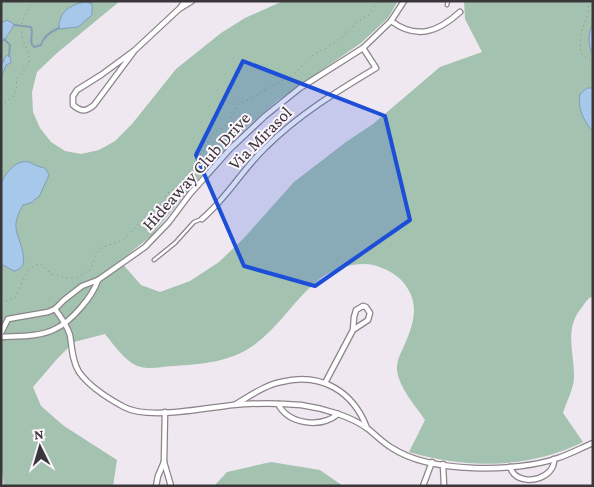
<svg xmlns="http://www.w3.org/2000/svg" width="594" height="487" font-family="'Crimson Pro',serif">
  <style>
    .green { fill: #a3c2b0 }
    .water { fill: #a5c8eb; stroke: #859cb6 }
    .lines { fill: none; stroke-linecap: round; stroke-linejoin: round }
    .stream { stroke: #859cb6; stroke-width: 2 }
    .service-casing { stroke: #8b848a; stroke-width: 5 }
    .minor-casing { stroke: #8b848a; stroke-width: 7 }
    .path { stroke: #8d888d; stroke-width: 1; stroke-dasharray: 1 4; stroke-linecap: butt }
    .service { stroke: #fff; stroke-width: 2.5 }
    .minor { stroke: #fff; stroke-width: 4.5 }
    .marked { fill: #1d4ed8; fill-opacity: 0.2; stroke: #1d4ed8; stroke-width: 4; stroke-linejoin: round }
    .labels { text-anchor: middle; stroke-width: 4; stroke-linejoin: round; paint-order: stroke }
    .street-label { font-size: 18px; fill: #3a373a; stroke: #fdf6fd }
  </style>
  <rect width="100%" height="100%" fill="#f0e8f0"/>
  <g class="green">
    <path d="M 1,1 L 120,1 L 57,53 L 37,72 L 32,92 L 33,112 L 40,128 L 51,142 L 65,151 L 81,154 L 99,150 L 115,141 L 132,124 L 176,69 L 221,33 L 245,18 L 283,1 L 398,1 L 388,18 L 361,43 L 277,101 L 246,128 L 213,161 L 151,236 L 120,261 L 141,285 L 160,292 L 190,281 L 219,262 L 244,238 L 294,182 L 346,142 L 373,124 L 440,67 L 482,52 L 465,19 L 464,1 L 593,1 L 593,296 C 588,298 585,303 582,307 C 563,330 575,353 574,379 C 573,390 566,403 563,413 L 583,442 C 529,469 467,469 409,452 L 425,420 C 415,405 400,389 397,371 C 396,363 400,354 404,346 C 413,326 420,305 406,286 C 400,277 392,272 382,268 C 364,259 337,267 321,278 C 296,297 280,326 254,345 C 231,362 202,364 175,366 C 165,366 151,370 141,367 C 127,364 114,345 105,334 L 74,342 L 57,359 L 33,387 L 41,406 L 64,426 L 117,460 L 113,486 L 4,486 L 1,463 Z"/>
    <polygon points="271,462 320,470 343,486 214,486 227,472"/>
  </g>
  <g class="water">
    <path d="M 86,2 L 92,4 L 92,15 L 78,27 L 59,29 C 58,12 71,4 86,2 Z"/>
    <path d="M 7,20 L 14,24 C 13,29 7,34 5,40 L 1,41 L 1,23 Z"/>
    <path d="M 593,23 L 593,54 C 587,44 588,34 593,23 Z"/>
    <polygon points="7,55 10,56 11,63 6,65 1,78 1,63 4,62 4,59"/>
    <path d="M 587,88 L 593,88 L 593,132 C 584,121 577,108 580,94 Z"/>
    <path d="M 21,162 C 31,161 30,163 37,166 C 45,169 44,165 49,175 L 39,197 L 35,199 L 33,202 L 23,205 C 19,212 15,220 16,228 C 17,240 34,267 14,271 L 1,264 L 1,184 C 4,175 12,165 21,162 Z"/>
  </g>
  <g class="lines">
    <g class="stream">
      <polyline points="91,2 92,1"/>
      <path d="M 14,25 L 31,27 C 34,34 28,42 34,47 L 41,45 C 43,37 52,31 59,28"/>
      <polyline points="4,39 10,45 9,56"/>
    </g>
    <defs>
      <g id="service">
        <polyline points="447,5 448,1"/>
        <polyline points="154,260 175,243 194,222 202,219"/>
      </g>
      <g id="minor">
        <polyline points="180,8 185,1"/>
        <path d="M 391,21 C 417,40 438,32 460,12"/>
        <path d="M 135,50 L 94,105 C 86,112 81,112 73,105 L 73,96 L 77,90 L 101,75 L 135,50 L 179,9 L 192,1"/>
        <path d="M 202,219 C 227,198 242,170 265,148 C 298,115 336,92 376,68 L 363,48"/>
        <path d="M 55,309 C 61,317 67,326 70,335 C 72,347 72,361 79,372 C 89,386 109,399 124,407 C 148,420 205,408 233,405 C 255,403 279,403 301,405 C 322,408 351,416 368,429 C 376,435 383,443 392,448 C 430,473 515,473 558,458 C 570,454 581,448 593,443"/>
        <polyline points="1,333 8,319 48,312 55,309 64,300 82,286 98,280 145,247 169,222 190,194 230,149 265,116 300,88 363,48 391,21 404,1"/>
        <path d="M 1,337 C 18,336 40,337 55,329 C 71,322 93,296 98,280"/>
        <polyline points="325,383 353,330 354,317 356,310 363,306 366,307 370,313 368,320 353,330"/>
        <path d="M 236,404 C 250,396 265,385 281,382 C 321,372 353,391 367,428"/>
        <path d="M 278,404 C 289,425 321,428 338,414"/>
        <polyline points="165,412 164,462 171,486"/>
        <polyline points="443,464 444,486"/>
        <path d="M 510,467 C 511,469 512,472 514,474 C 526,486 555,478 554,459"/>
        <polyline points="156,486 158,476 164,462"/>
        <polyline points="423,486 432,462"/>
      </g>
    </defs>
    <use href="#service" class="service-casing"/>
    <use href="#minor" class="minor-casing"/>
    <g class="path">
      <polyline points="589,1 588,13 581,33 580,53 593,63"/>
      <polyline points="22,24 25,15 32,1"/>
      <path d="M 1,106 L 14,96 L 16,92 L 17,78 L 29,63 C 30,50 20,41 22,28"/>
      <path d="M 1,300 L 6,301 L 15,298 C 22,286 25,264 41,264 L 51,274 L 66,278 L 75,278 L 91,269 L 96,254 L 101,248 L 123,240 L 143,219 L 161,206 L 167,194 L 181,183 L 193,167 L 213,133 L 225,126 L 230,120 L 238,104 L 255,97 L 261,92 L 293,75 L 314,54 L 328,47 L 343,37 L 356,23 L 369,15 L 377,1"/>
    </g>
    <use href="#service" class="service"/>
    <use href="#minor" class="minor"/>
  </g>
  <path class="marked" d="M 243,61 L 385,116 L 410,220 L 315,286 L 244,266 L 196,155 Z"/>
  <g class="labels">
    <g class="street-label">
      <text transform="translate(260 138) rotate(-45)" y="6">Via Mirasol</text>
      <text transform="translate(196 171) rotate(-48)" y="6">Hideaway Club Drive</text>
    </g>
  </g>
  <rect width="594" height="487" fill="none" stroke="#3a373a" stroke-width="5"/>
  <g transform="translate(40 447) rotate(355)" stroke="#fdf6fd" stroke-width="4" paint-order="stroke">
  <path d="M0-4L9 19L0 12L-9 19Z" fill="#3a373a"/>
  <text y="-8" font-size="14" font-weight="bold" text-anchor="middle" fill="#3a373a">N</text>
  </g>
</svg>
